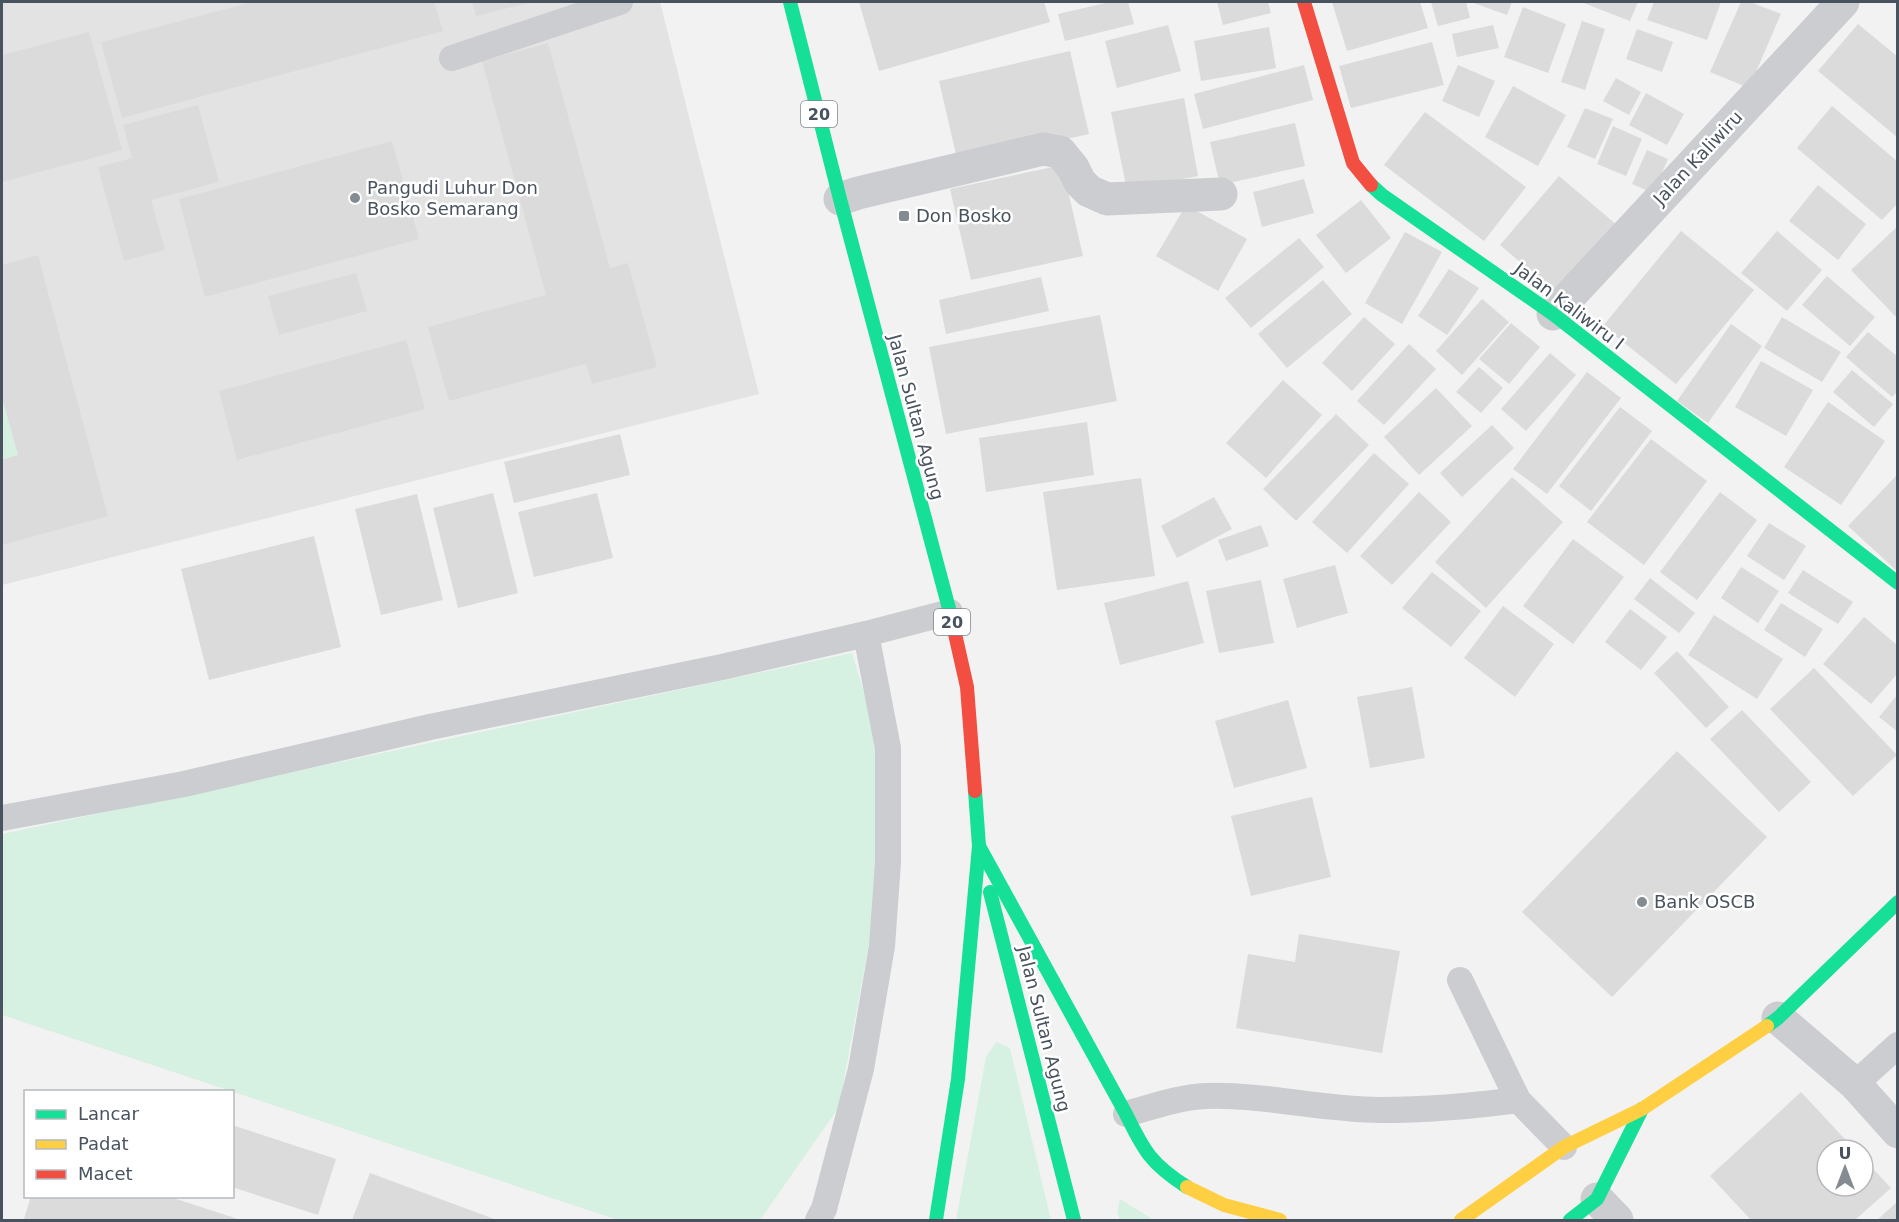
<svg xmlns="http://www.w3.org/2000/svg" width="1899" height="1222" font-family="'DejaVu Sans',sans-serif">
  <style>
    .education { fill: #e4e3e4 }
    .green { fill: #d6f1e2 }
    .building { fill: #dbdbdc }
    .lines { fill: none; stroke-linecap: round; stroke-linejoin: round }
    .lane { stroke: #cbcdd0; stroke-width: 26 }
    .street { stroke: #cbcdd0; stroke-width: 33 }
    .fast { stroke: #16e098; stroke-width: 14 }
    .slow { stroke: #ffcf43; stroke-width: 14 }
    .jam { stroke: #f24e42; stroke-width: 14 }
    .poi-dot { fill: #848b92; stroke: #fff; stroke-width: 2 }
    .labels { text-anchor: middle; stroke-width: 5; stroke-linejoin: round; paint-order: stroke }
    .shield { fill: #fff; stroke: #7f878f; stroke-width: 1.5 }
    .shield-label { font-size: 16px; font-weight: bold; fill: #48535f }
    .street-label { font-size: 18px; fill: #48535f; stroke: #fff }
    .poi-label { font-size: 18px; fill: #48535f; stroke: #fff; text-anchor: start }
  </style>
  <rect width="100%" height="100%" fill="#f2f2f2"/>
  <polygon class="education" points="2,2 660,2 759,394 2,585"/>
  <g class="green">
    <polygon points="2,397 18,455 2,460"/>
    <polygon points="852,653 882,752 882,872 839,1107 760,1220 618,1220 2,1015 2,834"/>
    <polygon points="996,1042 1010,1048 1051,1220 956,1220 986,1057"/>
    <polygon points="1120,1199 1154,1220 1120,1220 1117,1212"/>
  </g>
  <g class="building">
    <polygon points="252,2 434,2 443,31 122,118 101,42"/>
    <polygon points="472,2 532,2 476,16"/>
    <polygon points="859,2 1044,2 1050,22 879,71"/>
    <polygon points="1110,2 1128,2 1134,24 1065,41 1058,14"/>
    <polygon points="1217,2 1268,2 1271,13 1223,25"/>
    <polygon points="1332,2 1420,2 1428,28 1347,51"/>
    <polygon points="1431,2 1466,2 1470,18 1438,26"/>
    <polygon points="1471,2 1512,2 1507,15"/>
    <polygon points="1581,2 1638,2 1630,21"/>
    <polygon points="1654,2 1721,2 1707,40 1647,20"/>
    <polygon points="1741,2 1750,2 1781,14 1749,88 1710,72"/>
    <polygon points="1523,7 1566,24 1548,73 1504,57"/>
    <polygon points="1582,21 1605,29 1585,90 1561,82"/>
    <polygon points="1858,24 1898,57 1898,138 1818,71"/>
    <polygon points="1168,25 1181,71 1117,88 1105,41"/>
    <polygon points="1493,25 1499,48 1457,57 1452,34"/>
    <polygon points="1269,27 1276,68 1201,81 1194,41"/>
    <polygon points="1637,29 1673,42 1662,72 1626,59"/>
    <polygon points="89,32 122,150 2,182 2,55"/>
    <polygon points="1432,42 1444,85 1351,108 1339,66"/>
    <polygon points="548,43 610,268 628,263 657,367 592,384 586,364 449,401 428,327 546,295 482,61"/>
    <polygon points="1070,51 1089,134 958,163 939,81"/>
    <polygon points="1304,65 1313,100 1203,129 1194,94"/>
    <polygon points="1458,65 1495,81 1479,117 1442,101"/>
    <polygon points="1616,78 1641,92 1629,115 1603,101"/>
    <polygon points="1513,86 1566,115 1538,166 1485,137"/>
    <polygon points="1646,93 1684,114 1667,145 1629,125"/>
    <polygon points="1184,98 1198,176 1127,190 1111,112"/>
    <polygon points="198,105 219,182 151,200 165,250 124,261 98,167 132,158 123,125"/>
    <polygon points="1832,106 1898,162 1898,203 1882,220 1797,148"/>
    <polygon points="1585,108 1613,119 1595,159 1567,147"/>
    <polygon points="1425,112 1526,187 1484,241 1384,165"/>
    <polygon points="1295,123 1305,166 1220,185 1210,142"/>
    <polygon points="1613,126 1642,139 1626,176 1597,164"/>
    <polygon points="392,141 419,239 205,297 179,199"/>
    <polygon points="1647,150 1668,159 1653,193 1632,184"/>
    <polygon points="1062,165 1083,256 971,280 950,189"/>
    <polygon points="1559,176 1617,225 1558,294 1500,245"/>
    <polygon points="1304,179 1314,213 1262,227 1253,192"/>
    <polygon points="1818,185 1866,224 1838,260 1789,221"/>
    <polygon points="1361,200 1391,238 1346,273 1316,235"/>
    <polygon points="1186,205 1247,239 1218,291 1156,256"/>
    <polygon points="1898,226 1898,319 1851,270"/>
    <polygon points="1681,231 1754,290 1676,384 1603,326"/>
    <polygon points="1777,231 1822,270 1787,311 1741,273"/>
    <polygon points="1405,232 1442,252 1402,324 1365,303"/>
    <polygon points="1299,238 1324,267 1251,328 1225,298"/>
    <polygon points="38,255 108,516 2,545 2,460 18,455 2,397 2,265"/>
    <polygon points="1449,269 1479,288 1447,335 1418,316"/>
    <polygon points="356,273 367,311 279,335 268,296"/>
    <polygon points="1827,276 1875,317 1850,346 1802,305"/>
    <polygon points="1041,277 1049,311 946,334 939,300"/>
    <polygon points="1323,280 1352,314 1287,368 1258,334"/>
    <polygon points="1482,299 1509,322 1462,375 1436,351"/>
    <polygon points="1100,315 1117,401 946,434 929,347"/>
    <polygon points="1364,317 1395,344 1352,391 1322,363"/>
    <polygon points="1782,317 1841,352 1822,382 1764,348"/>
    <polygon points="1511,323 1540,347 1509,384 1479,359"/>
    <polygon points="1731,324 1762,346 1708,423 1677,401"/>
    <polygon points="1868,332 1898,357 1898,391 1892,397 1846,357"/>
    <polygon points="406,340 425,409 237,460 219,391"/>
    <polygon points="1409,344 1436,369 1384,425 1357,401"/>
    <polygon points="1550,353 1576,375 1526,431 1501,409"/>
    <polygon points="1761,361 1813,390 1786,436 1735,407"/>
    <polygon points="1479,367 1503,388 1481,413 1456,392"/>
    <polygon points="1852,370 1893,404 1874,427 1833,392"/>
    <polygon points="1587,372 1621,398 1547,494 1513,469"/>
    <polygon points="1283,380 1322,415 1266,478 1226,443"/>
    <polygon points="1436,388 1472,426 1419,475 1384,437"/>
    <polygon points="1828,402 1885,441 1841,505 1784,467"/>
    <polygon points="1620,407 1652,431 1591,511 1559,486"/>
    <polygon points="1336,414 1369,445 1296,521 1263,489"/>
    <polygon points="1087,422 1094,475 986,492 979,438"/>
    <polygon points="1492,425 1514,448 1462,497 1440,473"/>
    <polygon points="620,434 630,475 514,503 504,462"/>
    <polygon points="1651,439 1707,481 1644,565 1587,522"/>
    <polygon points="1374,453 1409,484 1347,553 1312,522"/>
    <polygon points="1898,474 1898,572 1848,526"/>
    <polygon points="1512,477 1563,522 1486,608 1435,562"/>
    <polygon points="1141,478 1155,576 1057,590 1043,492"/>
    <polygon points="1419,492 1451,522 1392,585 1360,556"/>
    <polygon points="1720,492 1757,520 1697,600 1660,572"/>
    <polygon points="493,493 518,593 458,608 433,508"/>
    <polygon points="597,493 613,558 534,577 518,512"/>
    <polygon points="417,494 443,600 381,615 355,509"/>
    <polygon points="1214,497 1232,529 1177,558 1161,526"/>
    <polygon points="1769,523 1806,546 1784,580 1747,556"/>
    <polygon points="1261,525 1269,546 1226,561 1218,540"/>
    <polygon points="314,536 341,647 209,680 181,569"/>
    <polygon points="1573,539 1624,577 1573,644 1523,606"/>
    <polygon points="1335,565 1348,613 1297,628 1283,579"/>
    <polygon points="1741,567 1779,591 1758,623 1721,598"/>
    <polygon points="1803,570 1853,602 1838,624 1788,593"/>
    <polygon points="1432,572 1481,611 1451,647 1402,608"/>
    <polygon points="1650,578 1695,613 1679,633 1634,599"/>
    <polygon points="1261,580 1274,643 1219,653 1206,591"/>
    <polygon points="1188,581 1204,643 1120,665 1104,603"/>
    <polygon points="1781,603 1823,629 1805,657 1764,630"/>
    <polygon points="1503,606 1554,644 1515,697 1464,658"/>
    <polygon points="1630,609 1667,637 1641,670 1605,642"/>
    <polygon points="1714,615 1783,659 1757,699 1688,655"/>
    <polygon points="1864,617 1898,646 1898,673 1871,704 1823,664"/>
    <polygon points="1677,651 1729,707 1706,728 1654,673"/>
    <polygon points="1814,668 1897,755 1853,796 1770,709"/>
    <polygon points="1412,687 1425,758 1370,768 1357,697"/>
    <polygon points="1898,694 1898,732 1879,717"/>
    <polygon points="1288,700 1307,768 1234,788 1215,721"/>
    <polygon points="1742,710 1811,782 1779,812 1710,739"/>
    <polygon points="1677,751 1767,837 1612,997 1522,912"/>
    <polygon points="1312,797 1331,877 1251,896 1231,816"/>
    <polygon points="1299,934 1400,951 1382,1053 1236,1028 1248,954 1295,962"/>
    <polygon points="1801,1092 1855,1150 1827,1150 1827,1186 1863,1186 1863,1158 1891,1188 1855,1220 1751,1220 1710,1176"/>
    <polygon points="232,1125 336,1159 318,1215 232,1187"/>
    <polygon points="370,1173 497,1220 352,1220"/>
    <polygon points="31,1196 167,1196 241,1220 30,1220 24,1219"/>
    <polygon points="1898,1201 1898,1220 1877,1220"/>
  </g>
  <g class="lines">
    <g class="lane">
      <polyline points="452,58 620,2"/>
      <polyline points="2,818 184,784 430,727 722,667 866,634 950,612"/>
      <polyline points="1460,980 1518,1100 1564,1147"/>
      <polyline points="1855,1084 1898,1045"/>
      <path d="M 1126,1114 C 1152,1107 1179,1097 1206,1096 C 1265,1094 1322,1110 1380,1110 C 1426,1110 1473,1106 1518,1100"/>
      <polyline points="818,1220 824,1209 861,1069 882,946 888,862 888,748 866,634"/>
    </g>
    <g class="street">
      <polyline points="840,199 858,193 1043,149 1060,152 1073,168 1080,182 1089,191 1107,199 1221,194"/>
      <polyline points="1553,314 1843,2"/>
      <polyline points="1778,1018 1855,1084 1898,1132"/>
      <polyline points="1597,1199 1617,1220"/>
    </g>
    <g class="fast">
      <polyline points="790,2 840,199 951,616"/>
      <polyline points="1371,185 1382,195 1553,314 1898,583"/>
      <path d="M 979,846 L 1126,1114 C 1144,1151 1151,1164 1187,1187"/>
      <polyline points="990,892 1074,1220"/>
      <polyline points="1767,1026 1778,1018 1898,902"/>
      <polyline points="936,1220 958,1079 979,846 975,791"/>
      <polyline points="1570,1220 1597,1199 1642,1109"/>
    </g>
    <g class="slow">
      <polyline points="1187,1187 1224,1205 1280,1220"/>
      <polyline points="1461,1220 1564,1147 1642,1109 1767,1026"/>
    </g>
    <g class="jam">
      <polyline points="1304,2 1353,163 1371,185"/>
      <polyline points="951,616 967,687 975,791"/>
    </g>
  </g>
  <g class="poi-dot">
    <circle cx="355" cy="198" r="6"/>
    <rect x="898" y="210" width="12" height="12" rx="3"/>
    <circle cx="1642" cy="902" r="6"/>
  </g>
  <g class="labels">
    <g class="shield">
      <rect x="801" y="101" width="36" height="26" rx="4.5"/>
      <rect x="934" y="609" width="36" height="26" rx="4.5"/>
    </g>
    <g class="shield-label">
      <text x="819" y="120">20</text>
      <text x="952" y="628">20</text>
    </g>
    <g class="street-label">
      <text transform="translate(1698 158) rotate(-47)" y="6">Jalan Kaliwiru</text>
      <text transform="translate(1569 306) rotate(37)" y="6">Jalan Kaliwiru I</text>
      <text transform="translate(916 417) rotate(75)" y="6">Jalan Sultan Agung</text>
      <text transform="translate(1044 1029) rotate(76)" y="6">Jalan Sultan Agung</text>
    </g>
    <g class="poi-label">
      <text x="367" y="194">Pangudi Luhur Don<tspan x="367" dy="21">Bosko Semarang</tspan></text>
      <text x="916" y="222">Don Bosko</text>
      <text x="1654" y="908">Bank OSCB</text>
    </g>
  </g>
  <rect width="1899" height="1222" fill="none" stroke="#48535f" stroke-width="6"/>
  <rect x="24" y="1090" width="210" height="108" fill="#ffffff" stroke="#b6babf" stroke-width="1.5"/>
  <rect x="36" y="1110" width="30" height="9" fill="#16e098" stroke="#b6babf" stroke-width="1.5"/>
  <text x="78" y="1120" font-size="18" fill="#48535f">Lancar</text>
  <rect x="36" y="1140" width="30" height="9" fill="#ffcf43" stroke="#b6babf" stroke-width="1.5"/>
  <text x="78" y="1150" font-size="18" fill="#48535f">Padat</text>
  <rect x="36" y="1170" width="30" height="9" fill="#f24e42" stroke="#b6babf" stroke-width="1.5"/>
  <text x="78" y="1180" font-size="18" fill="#48535f">Macet</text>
  <g transform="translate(1845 1168)"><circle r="28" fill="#ffffff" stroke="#b6babf" stroke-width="1.5"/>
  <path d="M0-4.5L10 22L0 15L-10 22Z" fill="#848b92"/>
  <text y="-9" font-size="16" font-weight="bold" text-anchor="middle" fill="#48535f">U</text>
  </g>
</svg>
